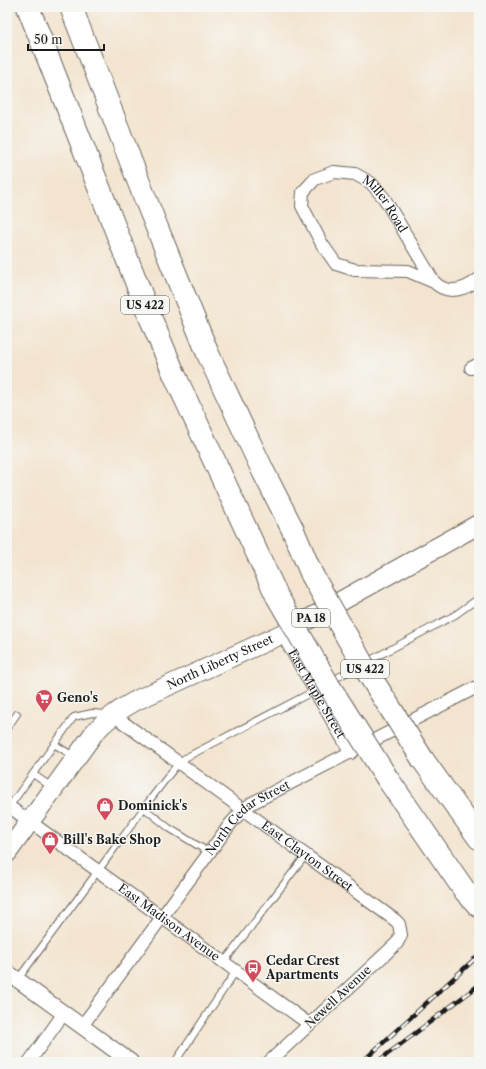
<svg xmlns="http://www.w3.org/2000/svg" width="486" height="1069" font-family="'Libre Caslon Text',serif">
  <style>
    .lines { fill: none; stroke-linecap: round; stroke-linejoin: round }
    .service-casing { stroke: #67625b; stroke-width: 8 }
    .minor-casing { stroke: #67625b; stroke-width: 14 }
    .tertiary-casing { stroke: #67625b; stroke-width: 17 }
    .primary-casing { stroke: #67625b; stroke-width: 21 }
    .motorway-casing { stroke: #67625b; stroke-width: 24 }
    .service { stroke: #fff; stroke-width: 6 }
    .minor { stroke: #fff; stroke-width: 12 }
    .tertiary { stroke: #fff; stroke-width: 15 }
    .primary { stroke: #fff; stroke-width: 19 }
    .motorway { stroke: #fff; stroke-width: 22 }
    .rail-casing { stroke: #1c1c1c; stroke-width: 4.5 }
    .rail { stroke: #f6f6f2; stroke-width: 3; stroke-dasharray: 9; stroke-linecap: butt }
    .motorway-bridge-casing { stroke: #67625b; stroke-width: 24; stroke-linecap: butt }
    .motorway-bridge { stroke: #fff; stroke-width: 22 }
    .labels { text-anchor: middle; stroke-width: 3; stroke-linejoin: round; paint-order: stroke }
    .shield { fill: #f6f6f2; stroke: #5d5d5c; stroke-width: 1 }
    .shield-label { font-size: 11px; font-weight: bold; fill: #1c1c1c }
    .street-label { font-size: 12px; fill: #1c1c1c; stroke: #f6f6f2 }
    .poi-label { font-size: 12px; font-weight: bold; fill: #1c1c1c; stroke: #f6f6f2; text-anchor: start }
  </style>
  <rect width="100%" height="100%" fill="#f6f6f2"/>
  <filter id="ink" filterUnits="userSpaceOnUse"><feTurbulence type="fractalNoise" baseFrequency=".025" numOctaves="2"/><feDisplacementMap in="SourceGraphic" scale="8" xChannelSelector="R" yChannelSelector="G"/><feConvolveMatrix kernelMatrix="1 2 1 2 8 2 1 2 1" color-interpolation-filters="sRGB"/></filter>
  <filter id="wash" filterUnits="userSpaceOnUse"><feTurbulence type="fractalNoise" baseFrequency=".012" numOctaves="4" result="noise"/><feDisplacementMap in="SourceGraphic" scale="16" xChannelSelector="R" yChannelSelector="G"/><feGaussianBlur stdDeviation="0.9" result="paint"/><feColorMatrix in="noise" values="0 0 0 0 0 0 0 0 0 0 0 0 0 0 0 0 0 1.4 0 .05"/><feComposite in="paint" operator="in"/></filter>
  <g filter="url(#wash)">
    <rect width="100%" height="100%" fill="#f3e4cf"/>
  </g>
  <g filter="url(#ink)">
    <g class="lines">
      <defs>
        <g id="service">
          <polyline points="331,681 455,615 479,598"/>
          <polyline points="7,728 17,714"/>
          <polyline points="54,744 75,757"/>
          <polyline points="33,774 53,788"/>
          <polyline points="9,807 74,717 92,713 107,714"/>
          <polyline points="144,808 169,828 210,853"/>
          <polyline points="224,962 306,855"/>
          <polyline points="18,979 98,871 149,801 179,762 185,758 316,690"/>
          <polyline points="175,1062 236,971"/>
        </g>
        <g id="minor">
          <path id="s1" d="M 434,282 L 408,271 L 355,270 L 336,264 L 322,244 L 302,206 L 303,192 L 315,179 L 334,172 L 355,174 L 371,183 L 384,198 L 434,282 C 448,296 466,289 479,279"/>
          <polyline points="471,368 479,364"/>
          <path id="s2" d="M 282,634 L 351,753"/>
          <path id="s3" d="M 113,715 L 395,920 L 399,924 L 401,935 L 397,943 L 269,1062"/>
          <path id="s4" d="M 7,805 L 309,1024"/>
          <path id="s5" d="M 82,1026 L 231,823 L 243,810 L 252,803 L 479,686"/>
          <polyline points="29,1062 64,1013"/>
        </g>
        <polyline id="tertiary" points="7,972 131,1062"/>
        <g id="primary">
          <path id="s6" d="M 7,853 L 94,733 C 106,719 120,709 137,700 L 282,634 L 479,524"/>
        </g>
        <g id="motorway">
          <polyline points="28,7 148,312 175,376 277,596"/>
          <polyline points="71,7 143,193 208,354 263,471 292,528 312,575"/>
          <polyline points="423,760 479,838"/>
          <polyline points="387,778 465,891 479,906"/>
        </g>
      </defs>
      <use href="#service" class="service-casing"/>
      <use href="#minor" class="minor-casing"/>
      <use href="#tertiary" class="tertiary-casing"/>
      <use href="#primary" class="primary-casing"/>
      <use href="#motorway" class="motorway-casing"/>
      <use href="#service" class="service"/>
      <use href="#minor" class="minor"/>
      <use href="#tertiary" class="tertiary"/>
      <use href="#primary" class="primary"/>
      <use href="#motorway" class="motorway"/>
      <defs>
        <g id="rail">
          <polyline points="362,1062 479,955"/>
          <polyline points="377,1062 479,985"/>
        </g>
      </defs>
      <use href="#rail" class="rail-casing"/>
      <use href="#rail" class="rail"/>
      <defs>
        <g id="motorway-bridge">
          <polyline points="312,575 363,665 423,760"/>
          <polyline points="277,596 329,686 387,778"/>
        </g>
      </defs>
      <use href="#motorway-bridge" class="motorway-bridge-casing"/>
      <use href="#motorway-bridge" class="motorway-bridge"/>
    </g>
  </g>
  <defs>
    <symbol id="supermarket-pin" viewBox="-11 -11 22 30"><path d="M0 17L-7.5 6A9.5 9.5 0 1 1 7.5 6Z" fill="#d1495b" stroke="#f6f6f2"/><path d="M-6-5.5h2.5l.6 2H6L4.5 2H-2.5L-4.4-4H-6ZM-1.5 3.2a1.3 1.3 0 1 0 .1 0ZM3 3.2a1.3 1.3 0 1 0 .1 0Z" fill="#fff"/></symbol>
    <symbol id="shop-pin" viewBox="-11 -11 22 30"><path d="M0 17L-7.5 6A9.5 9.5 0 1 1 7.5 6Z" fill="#d1495b" stroke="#f6f6f2"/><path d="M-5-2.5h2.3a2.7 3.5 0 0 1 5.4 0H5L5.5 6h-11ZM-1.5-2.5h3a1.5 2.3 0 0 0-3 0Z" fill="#fff"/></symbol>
    <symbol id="bus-pin" viewBox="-11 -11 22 30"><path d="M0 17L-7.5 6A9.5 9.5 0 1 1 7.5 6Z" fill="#d1495b" stroke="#f6f6f2"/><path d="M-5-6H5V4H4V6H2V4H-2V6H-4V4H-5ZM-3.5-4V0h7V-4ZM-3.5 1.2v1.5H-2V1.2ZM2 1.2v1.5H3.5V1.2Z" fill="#fff"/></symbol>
  </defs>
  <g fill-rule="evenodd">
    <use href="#supermarket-pin" x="34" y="688" width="20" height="27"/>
    <use href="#shop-pin" x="95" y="796" width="20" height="27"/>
    <use href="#shop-pin" x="40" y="830" width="20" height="27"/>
    <use href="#bus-pin" x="243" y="958" width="20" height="27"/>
  </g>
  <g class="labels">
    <g class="shield">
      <rect x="121" y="296" width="48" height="18" rx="3"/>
      <rect x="292" y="609" width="38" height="18" rx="3"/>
      <rect x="341" y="660" width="48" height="18" rx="3"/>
    </g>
    <g class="shield-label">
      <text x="145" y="309">US 422</text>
      <text x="311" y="622">PA 18</text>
      <text x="365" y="673">US 422</text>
    </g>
    <g class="street-label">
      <text dy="4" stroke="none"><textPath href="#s1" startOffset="285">Miller Road</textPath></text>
      <text dy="4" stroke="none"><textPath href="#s6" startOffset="294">North Liberty Street</textPath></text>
      <text dy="4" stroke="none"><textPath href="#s2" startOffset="69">East Maple Street</textPath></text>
      <text dy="4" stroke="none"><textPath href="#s5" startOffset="268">North Cedar Street</textPath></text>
      <text dy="4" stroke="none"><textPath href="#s3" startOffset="240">East Clayton Street</textPath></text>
      <text dy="4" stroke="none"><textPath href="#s4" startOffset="200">East Madison Avenue</textPath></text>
      <text transform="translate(338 997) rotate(-43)" y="4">Newell Avenue</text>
    </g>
    <g class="poi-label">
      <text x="57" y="702">Geno's</text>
      <text x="118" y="810">Dominick's</text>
      <text x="63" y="844">Bill's Bake Shop</text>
      <text x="266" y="965">Cedar Crest<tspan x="266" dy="14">Apartments</tspan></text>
    </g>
  </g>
  <rect width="486" height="1069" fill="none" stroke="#f6f6f2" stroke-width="24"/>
  <path d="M28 44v6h76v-6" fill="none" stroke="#1c1c1c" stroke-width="2"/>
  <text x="34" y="44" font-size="12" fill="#1c1c1c" stroke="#f6f6f2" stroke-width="3" paint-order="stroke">50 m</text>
</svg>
